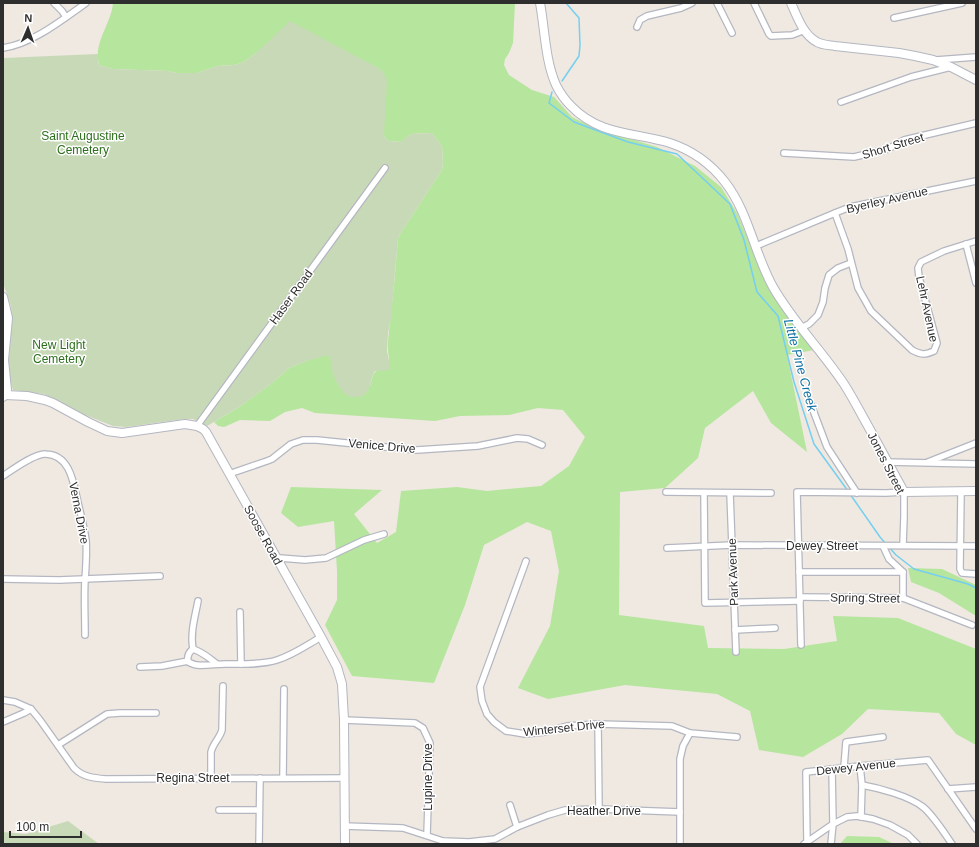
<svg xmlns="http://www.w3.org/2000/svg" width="979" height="847" font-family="Arial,sans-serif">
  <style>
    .green { fill: #b6e59e }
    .cemetery { fill: #c8d9b8 }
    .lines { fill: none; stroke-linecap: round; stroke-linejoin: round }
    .stream { stroke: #75cff0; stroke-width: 1.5 }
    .street-casing { stroke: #b4b7c1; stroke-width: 8 }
    .secondary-casing { stroke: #b4b7c1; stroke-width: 10 }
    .street { stroke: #fff; stroke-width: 5.5 }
    .secondary { stroke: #fff; stroke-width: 8 }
    .labels { text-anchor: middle; stroke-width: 3; stroke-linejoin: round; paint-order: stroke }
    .park-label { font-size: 12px; fill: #2c6e1b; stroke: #fff }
    .street-label { font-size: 12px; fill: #2e2e2e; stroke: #fff }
    .water-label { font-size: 13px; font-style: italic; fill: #0d6fa3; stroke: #fff }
  </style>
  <rect width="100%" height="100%" fill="#efe9e1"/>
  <g class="green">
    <path d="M 113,3 L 515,3 L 513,43 L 509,53 L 505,59 L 504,65 L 509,75 L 532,90 L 554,97 L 572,117 L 592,127 L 657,147 L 695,166 L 721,187 L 737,213 L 767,285 L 814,350 L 787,355 L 807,452 L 771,423 L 753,391 L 705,428 L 698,458 L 665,488 L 620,492 L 619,615 L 704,626 L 708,648 L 784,649 L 837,641 L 833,616 L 898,618 L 976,649 L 976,745 L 956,734 L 939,713 L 868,709 L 842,734 L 803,757 L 759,750 L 750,711 L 717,694 L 625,685 L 548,699 L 518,688 L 550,626 L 559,571 L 551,531 L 527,522 L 484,545 L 465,605 L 434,683 L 352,676 L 325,625 L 337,600 L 337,571 L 334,521 L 298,527 L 281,513 L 291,487 L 382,490 L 354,514 L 377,543 L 396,532 L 401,491 L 457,487 L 487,491 L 541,486 L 569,466 L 585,437 L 563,410 L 538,408 L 509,415 L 460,416 L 435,421 L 315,413 L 302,408 L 285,412 L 270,421 L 240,420 L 224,427 L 218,426 L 214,422 L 239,407 L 272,383 L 289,368 L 306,361 L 328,354 L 332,360 L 332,370 L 370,386 L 373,375 L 376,371 L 380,370 L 389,359 C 386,343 390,328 391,312 C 394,288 396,263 398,238 L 400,234 L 442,170 L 443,162 L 442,146 L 432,133 L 411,134 L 401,142 L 389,141 L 385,138 L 384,135 L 256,53 L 244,62 L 234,65 L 218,66 L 197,73 L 176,73 L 168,71 L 113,69 L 99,65 C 93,42 111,25 113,3 Z"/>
    <polygon points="908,568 942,569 976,585 976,616 939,593 911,582"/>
    <polygon points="847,836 879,837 894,844 840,844"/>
  </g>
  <g class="cemetery">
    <path d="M 290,21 L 380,69 C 383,72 386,76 387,81 L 384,135 L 385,138 L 389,141 L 400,142 L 411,134 L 432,133 L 442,146 L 443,162 L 442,170 L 400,234 L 398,238 L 391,318 L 388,333 L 387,351 L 390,367 L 389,370 L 375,371 C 370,378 372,387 365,394 C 362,397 359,397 354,397 C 350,397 345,395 343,392 C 340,388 332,375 332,369 C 330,362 333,363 328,355 L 306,361 L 289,368 L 272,383 L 239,407 L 207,426 L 193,419 L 184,419 L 126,427 L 113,426 L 83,414 L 44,394 L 13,390 L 10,380 L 9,360 L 12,318 L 11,306 L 3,283 L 3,206 L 4,185 L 3,163 L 3,58 L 98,54 L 98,62 L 99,65 L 113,69 L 168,71 L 176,73 L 197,73 L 218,66 L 234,65 L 244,62 L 256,53 Z"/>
    <polygon points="68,821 99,844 3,844 3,832 26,834"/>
  </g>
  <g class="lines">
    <g class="stream">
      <polyline points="562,81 579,56 580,45 579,18 566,3"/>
      <polyline points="552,92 549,103 574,122 628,142 677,154 730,204 744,240 757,292 778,316 794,382 814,444 848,491"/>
      <polyline points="850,494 880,537 886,544"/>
      <polyline points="889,547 896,555 914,569 968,584 976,588"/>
    </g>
    <defs>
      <g id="street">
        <polyline points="54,3 62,11 66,17"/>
        <polyline points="717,3 732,33"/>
        <polyline points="754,3 769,34 771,36 792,35 805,30"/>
        <polyline points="894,18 962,3"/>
        <polyline points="637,27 640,20 647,16 681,8 692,3"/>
        <path d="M 3,48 C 32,44 62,20 86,3"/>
        <polyline points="936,60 976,57"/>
        <polyline points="841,102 911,77 951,67"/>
        <polyline points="784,153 854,157 888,149 904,140 976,123"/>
        <path d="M 835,213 L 848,249 L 858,288 L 871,311 L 912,350 C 921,355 925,355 934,351 L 937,343 L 919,277 L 918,268 L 921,262 L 944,251 L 976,241"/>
        <polyline points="966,244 976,283"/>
        <polyline points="756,246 835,213 850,207 976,181"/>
        <polyline points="801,328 809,324 818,315 823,302 825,288 829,275 838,268 851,263"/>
        <polyline points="810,402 827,447 857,493"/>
        <polyline points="197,426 385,168"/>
        <polyline points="887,462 976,464"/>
        <polyline points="928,462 976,443"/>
        <polyline points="229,474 267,461 272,459 291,444 303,440 317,440 405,449 417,450 478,446 517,438 528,439 542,445"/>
        <path d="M 3,476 C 12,470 35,453 46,454 C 69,455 73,480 77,498 C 80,512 84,526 86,540 C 87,553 86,566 85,580 C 84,598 85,616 85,635"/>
        <polyline points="666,492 771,493"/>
        <polyline points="961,492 960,569 962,573 976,574"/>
        <polyline points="704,493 705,603 800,601"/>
        <polyline points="730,493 736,652"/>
        <polyline points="883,546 889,559 903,572 903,598"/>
        <polyline points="667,548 732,545 976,546"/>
        <polyline points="277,559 280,558 305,560 326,558 364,540 384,534"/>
        <polyline points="526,561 480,687 482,701 487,714 494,722 506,731 525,734 545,732 567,726 598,724 672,726 690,733 737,737"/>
        <polyline points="799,572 903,572"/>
        <polyline points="3,579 59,580 160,576"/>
        <polyline points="800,597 903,598 972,625"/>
        <polyline points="240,612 241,664"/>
        <polyline points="735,630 775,628"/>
        <polyline points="801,645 797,492 886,493 904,492 904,517 903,545"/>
        <path d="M 193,649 C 190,633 195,617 198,601"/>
        <path d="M 217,664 C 210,659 203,652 193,649 C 189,652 187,657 188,662 C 191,663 194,665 197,665 C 206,666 216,664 225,664 C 241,664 262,665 277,660 C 293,655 307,645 321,637"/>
        <polyline points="140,667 162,666 188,661"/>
        <path d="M 3,700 L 15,702 L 31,709 L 40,720 L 74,768 C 83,777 93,778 106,779 L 344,778"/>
        <polyline points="344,720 415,723 423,728 430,743 427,835"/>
        <polyline points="3,722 24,713 31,709"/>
        <polyline points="598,724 599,809"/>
        <polyline points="58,745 107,714 120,713 156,713"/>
        <polyline points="860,766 862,785 861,817"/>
        <polyline points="844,767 846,742 883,737"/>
        <path d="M 211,778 L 211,752 C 213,743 220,738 222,730 L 223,686"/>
        <polyline points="283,778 284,689"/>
        <path d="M 862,785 C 879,788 909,796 923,807 C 933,815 945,834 952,844"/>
        <polyline points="948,789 976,787"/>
        <polyline points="510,805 517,827"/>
        <polyline points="219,810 259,810"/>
        <polyline points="344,826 403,828 443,841 469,842 495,839 517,827 548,815 565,810 599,809 680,812"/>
        <polyline points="807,842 806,772 860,766 928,760 976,829"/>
        <polyline points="259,844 260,778"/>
        <polyline points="680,844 680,759 683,746 690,733"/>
        <polyline points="804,844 833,824 847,817 857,816 873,819 890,825 908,835 917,844"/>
        <polyline points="831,844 833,824 832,769"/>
      </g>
      <g id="secondary">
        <path d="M 540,3 C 545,30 545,60 556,85 C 560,93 565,100 571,106 C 600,136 634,132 670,143 C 691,150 711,164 725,182 C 749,213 754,253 773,287 C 793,322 822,351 844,384 C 853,398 860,412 868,426 C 880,448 892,470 904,492 L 976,491"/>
        <path d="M 791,3 C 797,16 803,35 817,42 C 822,45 829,45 835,46 L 899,53 L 915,56 L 933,60 L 951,67 L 976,80"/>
        <polyline points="3,297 6,309 8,318 4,360 7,390 5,395 3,397"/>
        <polyline points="5,395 27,396 45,400 53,403 88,422 107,431 122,433 185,424 197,426 203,429 206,432 321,637 337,667 342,684 344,720 345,844"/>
      </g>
    </defs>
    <use href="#street" class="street-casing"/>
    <use href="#secondary" class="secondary-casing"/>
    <use href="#street" class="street"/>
    <use href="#secondary" class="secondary"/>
  </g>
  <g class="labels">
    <g class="park-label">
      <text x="83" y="140">Saint Augustine<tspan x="83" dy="14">Cemetery</tspan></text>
      <text x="59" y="349">New Light<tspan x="59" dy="14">Cemetery</tspan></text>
    </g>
    <g class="street-label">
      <text transform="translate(893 146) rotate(-17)" y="4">Short Street</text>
      <text transform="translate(887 200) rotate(-13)" y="4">Byerley Avenue</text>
      <text transform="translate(291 297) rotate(-54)" y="4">Haser Road</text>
      <text transform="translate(927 309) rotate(78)" y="4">Lehr Avenue</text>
      <text transform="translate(382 446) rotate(5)" y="4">Venice Drive</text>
      <text transform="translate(886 463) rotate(63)" y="4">Jones Street</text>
      <text transform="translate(79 513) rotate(79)" y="4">Verna Drive</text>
      <text transform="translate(263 535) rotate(61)" y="4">Soose Road</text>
      <text x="822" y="550">Dewey Street</text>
      <text transform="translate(733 572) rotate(-92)" y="4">Park Avenue</text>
      <text transform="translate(865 598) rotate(1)" y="4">Spring Street</text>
      <text transform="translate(564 728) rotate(-6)" y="4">Winterset Drive</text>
      <text transform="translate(856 767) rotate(-6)" y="4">Dewey Avenue</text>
      <text transform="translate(428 777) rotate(-90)" y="4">Lupine Drive</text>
      <text x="193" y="782">Regina Street</text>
      <text x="604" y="815">Heather Drive</text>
    </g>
    <g class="water-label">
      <text transform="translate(801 365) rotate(75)" y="5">Little Pine Creek</text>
    </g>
  </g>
  <rect width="979" height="847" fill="none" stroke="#2e2e2e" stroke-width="8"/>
  <g transform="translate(28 28) rotate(2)" stroke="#ffffff" stroke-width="3" paint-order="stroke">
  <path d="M0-3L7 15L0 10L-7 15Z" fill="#2e2e2e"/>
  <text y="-6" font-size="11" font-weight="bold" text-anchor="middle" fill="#2e2e2e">N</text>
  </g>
  <path d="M10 831v6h71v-6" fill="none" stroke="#2e2e2e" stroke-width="2"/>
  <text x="16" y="831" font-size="12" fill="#2e2e2e" stroke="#ffffff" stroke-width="3" paint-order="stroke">100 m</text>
</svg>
